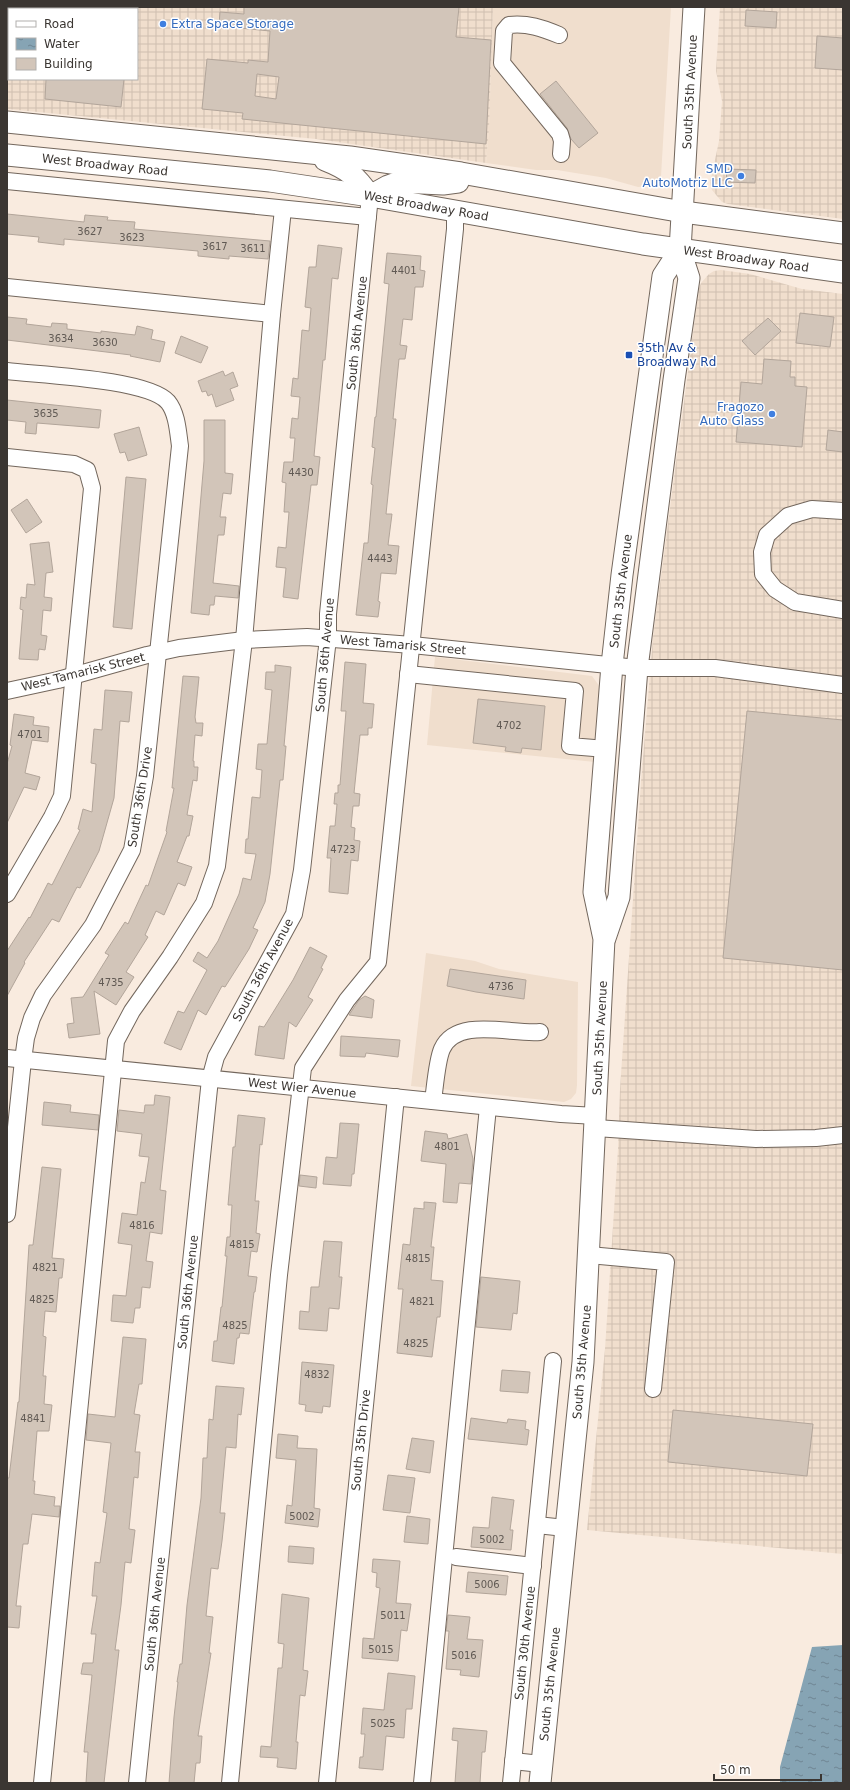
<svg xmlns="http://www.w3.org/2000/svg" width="850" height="1790" font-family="'DejaVu Sans',sans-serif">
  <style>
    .built { fill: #f0decd }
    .industrial { fill: url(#industrial-grid); fill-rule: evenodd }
    .water { fill: url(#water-ripples) }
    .building { fill: #d2c5b9; stroke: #b2a59a; fill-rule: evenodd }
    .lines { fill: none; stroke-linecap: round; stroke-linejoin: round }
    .minor-casing { stroke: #73675d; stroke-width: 18 }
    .major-casing { stroke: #73675d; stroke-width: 23 }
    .minor { stroke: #fff; stroke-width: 16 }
    .major { stroke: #fff; stroke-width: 21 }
    .shop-dot { fill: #3f7fe0; stroke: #fff; stroke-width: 1.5 }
    .transit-dot { fill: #1a4fb4; stroke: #fff; stroke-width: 1.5 }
    .labels { text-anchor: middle; stroke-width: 3; stroke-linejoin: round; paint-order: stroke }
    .number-label { font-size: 10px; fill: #615a54 }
    .shop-label { font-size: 12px; fill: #366cbe; stroke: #fff; text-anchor: end }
    .street-label { font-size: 12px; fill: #3b3632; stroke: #fff }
    .transit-label { font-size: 12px; fill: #164399; stroke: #fff; text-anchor: start }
  </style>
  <defs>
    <pattern id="industrial-grid" width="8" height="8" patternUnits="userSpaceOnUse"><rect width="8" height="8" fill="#f0decd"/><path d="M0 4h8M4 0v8" fill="none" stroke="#cfbfb0"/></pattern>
    <pattern id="water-ripples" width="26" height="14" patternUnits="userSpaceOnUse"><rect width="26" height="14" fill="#86a4b4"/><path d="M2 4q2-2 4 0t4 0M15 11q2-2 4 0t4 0" fill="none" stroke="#6f8693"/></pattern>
  </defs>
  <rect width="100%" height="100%" fill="#f9ebdf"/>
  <g class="built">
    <polygon points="493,7 671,7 661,176 655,182 650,186 638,187 606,178 557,170 536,170 486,163 489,128"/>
    <polygon points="435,657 592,676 600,687 595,762 427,745"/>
    <polygon points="426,953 475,961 499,969 578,982 577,1085 576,1093 571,1099 564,1102 411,1086"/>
  </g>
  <g class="industrial">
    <path d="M 7,7 L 493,7 L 489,128 L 486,163 L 316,139 L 7,109 ZM 9,9 L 137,9 L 137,79 L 9,79 Z"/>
    <polygon points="720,7 843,7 843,219 728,204 722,202 712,190 710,183 719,141 722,101 716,71"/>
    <polygon points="721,270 750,274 802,289 843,294 843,1554 587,1530 605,1349 618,1149 620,1089 641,782 653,637 699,288 701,283 709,274 714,271"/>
  </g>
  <polygon class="water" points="843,1645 843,1783 780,1783 780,1767 812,1647"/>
  <g class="building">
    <path d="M 244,7 L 459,7 L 456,37 L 491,40 L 486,144 L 242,119 L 243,113 L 202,109 L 207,59 L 248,63 L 248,60 L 268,62 L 270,31 L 219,26 L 220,12 L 244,14 ZM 257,74 L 279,77 L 276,99 L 255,96 Z"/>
    <polygon points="746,10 777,12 776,28 745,26"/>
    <polygon points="817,36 843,38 843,70 815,68"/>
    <polygon points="46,79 124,79 121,107 45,99"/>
    <polygon points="556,81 598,133 579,148 571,139 567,128 540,94"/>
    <polygon points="727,169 756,170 755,183 726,182"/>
    <polygon points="7,214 84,222 85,215 108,217 107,220 135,222 134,229 270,241 268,259 229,256 229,259 198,256 198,251 64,239 64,245 38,242 39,237 7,234"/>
    <polygon points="318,245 342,248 338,279 332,278 325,360 323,360 314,456 320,457 317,485 311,485 298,599 283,597 286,568 276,567 278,547 286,548 289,512 284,512 286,483 282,482 284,462 293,462 295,438 290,438 292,418 298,419 300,397 291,396 293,378 298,379 302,330 309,331 311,308 305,307 309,267 316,267"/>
    <polygon points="387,253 421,256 420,270 425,271 423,287 415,287 412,320 403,319 400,345 407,346 405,359 399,359 393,419 396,419 386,514 392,514 388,545 399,546 396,574 381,573 378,601 380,602 378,617 356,615 364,543 368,543 373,485 371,484 375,448 372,447 375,417 376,417 389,284 384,283"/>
    <polygon points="800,313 834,317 830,347 796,343"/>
    <polygon points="7,317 27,319 26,324 51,327 52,323 67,324 67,329 101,333 101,331 135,335 137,326 153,330 151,339 165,342 160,362 130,356 131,355 7,340"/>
    <polygon points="768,318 781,331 755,355 742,341"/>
    <polygon points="181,336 208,347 201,363 175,353"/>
    <polygon points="764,359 791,361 790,377 795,377 795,386 807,387 802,447 736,442 741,382 762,384"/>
    <polygon points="223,371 225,376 233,372 238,386 230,389 234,400 216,407 212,394 208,396 206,391 202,392 198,381"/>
    <polygon points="7,400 101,410 99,428 37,423 36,434 25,433 26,422 7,420"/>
    <polygon points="204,420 225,420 225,473 233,474 231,494 223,493 220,517 226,517 224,535 218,535 213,583 239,586 238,598 215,596 214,605 210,605 209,615 191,613 204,461"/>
    <polygon points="139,427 147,455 128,461 125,452 120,453 114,434"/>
    <polygon points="828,430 843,432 843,452 826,450"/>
    <polygon points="126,477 146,479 132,629 113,627"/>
    <polygon points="27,499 42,522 26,533 11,510"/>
    <polygon points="49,542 53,572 46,573 44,597 52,598 51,611 43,610 41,635 47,636 45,650 39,649 38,660 19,659 23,610 20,609 21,597 26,598 27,584 35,585 30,544"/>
    <polygon points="345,662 366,664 363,703 374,704 372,728 368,728 368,735 360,735 354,793 360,794 359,806 353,806 351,827 355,828 354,840 360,841 358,861 351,860 348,894 329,892 331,858 327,858 330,826 335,826 337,804 334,804 335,793 338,793 338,785 340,785 346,711 341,711"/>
    <polygon points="275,665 291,667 284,746 286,746 283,780 280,780 270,874 265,902 253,928 258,930 249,949 225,987 222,986 206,1015 198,1010 181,1050 164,1043 178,1011 184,1013 207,970 193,961 198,952 207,958 218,941 239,894 243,878 251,880 256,854 245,853 246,839 248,839 252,797 260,798 262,770 256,769 258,744 267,744 272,690 265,689 266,672 275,672"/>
    <polygon points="183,676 199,677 195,717 196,723 203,723 202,736 195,735 193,761 194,761 194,767 198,767 197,781 193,780 187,815 193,816 189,836 187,836 177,862 192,867 185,886 178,883 164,915 156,911 145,935 148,937 126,972 134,977 116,1005 94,991 100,1034 69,1038 67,1024 74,1023 71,998 83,997 109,955 105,953 125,922 128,924 146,885 148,886 167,832 166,831 174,788 172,788"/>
    <polygon points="105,690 132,692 129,722 120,721 114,798 99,851 80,888 77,887 59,922 52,919 24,962 25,963 7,996 7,951 29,917 30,918 48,883 52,885 80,830 78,829 83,809 92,812 96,764 91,763 94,729 102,730"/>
    <polygon points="478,699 545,706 541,750 522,748 521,753 505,751 506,747 473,743"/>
    <polygon points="747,711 843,720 843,970 723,958"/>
    <polygon points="14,714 34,717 33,725 49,727 48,742 32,740 25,773 40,777 36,790 24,787 7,823 7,764 12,746 10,745"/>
    <polygon points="310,947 327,956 321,968 323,969 308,997 313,1000 296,1027 289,1022 284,1059 255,1055 259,1026 264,1027 293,980"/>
    <polygon points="450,969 526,980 524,999 476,992 447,986"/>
    <polygon points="365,996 374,1000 372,1018 349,1015 359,1000"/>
    <polygon points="341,1036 400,1040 398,1057 366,1053 365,1057 340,1056"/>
    <polygon points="155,1095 170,1097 160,1190 166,1191 162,1234 150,1232 146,1261 153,1262 150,1288 142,1287 140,1308 135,1308 133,1323 111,1321 113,1295 126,1296 132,1245 118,1243 122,1213 137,1215 141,1182 145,1183 149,1157 139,1156 142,1134 117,1131 119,1110 144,1113 145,1105 154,1105"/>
    <polygon points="44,1102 71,1105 70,1112 99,1115 98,1130 42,1125"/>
    <polygon points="238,1115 265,1118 262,1145 260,1144 255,1201 259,1201 256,1233 260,1234 257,1252 251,1251 248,1276 257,1277 255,1292 254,1292 249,1334 240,1333 239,1338 237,1338 234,1364 212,1361 214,1341 217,1341 221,1307 222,1307 227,1256 225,1256 227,1237 230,1237 232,1205 228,1205 233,1147 235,1147"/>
    <polygon points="340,1123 359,1124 354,1174 352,1174 351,1186 323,1184 326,1157 337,1158"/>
    <polygon points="425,1131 447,1134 448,1139 467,1134 473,1159 471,1184 459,1183 457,1203 443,1202 446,1164 421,1161"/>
    <polygon points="42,1167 61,1169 52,1258 64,1259 62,1278 59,1278 56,1312 45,1311 43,1336 46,1337 43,1376 46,1376 44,1404 52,1405 49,1431 37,1431 33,1481 35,1481 34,1494 55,1497 54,1506 60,1506 59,1517 32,1514 28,1544 23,1544 16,1606 21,1606 19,1628 7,1627 7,1478 9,1478 18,1402 19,1402 29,1245 33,1245"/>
    <polygon points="300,1175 317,1177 316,1188 299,1186"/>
    <polygon points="424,1202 436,1203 431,1247 434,1247 431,1280 443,1281 440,1317 437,1317 432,1357 397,1353 403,1289 398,1289 403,1244 410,1245 414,1208 424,1209"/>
    <polygon points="324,1241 342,1242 339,1277 342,1277 339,1309 329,1308 327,1331 299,1329 300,1311 309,1312 311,1287 319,1287"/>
    <polygon points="481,1277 520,1281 517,1314 513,1313 511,1330 476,1327"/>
    <polygon points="123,1337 146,1339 142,1384 139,1384 134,1414 140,1415 135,1452 140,1452 138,1478 134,1477 129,1529 135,1530 131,1563 125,1562 121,1605 115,1650 119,1650 104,1783 86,1783 88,1752 84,1752 92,1675 81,1674 83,1663 93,1663 96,1634 91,1634 97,1596 92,1596 95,1562 100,1563 107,1513 103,1512 111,1443 86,1440 88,1414 115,1417"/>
    <polygon points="302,1362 334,1365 330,1407 323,1406 322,1413 305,1411 306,1405 299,1404"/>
    <polygon points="502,1370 530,1372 528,1393 500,1391"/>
    <polygon points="216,1386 244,1388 241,1415 238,1414 236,1448 226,1447 220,1513 225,1513 222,1541 218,1569 211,1568 206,1616 213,1617 209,1653 211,1653 198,1736 202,1736 200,1763 196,1763 194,1783 169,1783 174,1717 178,1682 177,1682 180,1664 182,1664 187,1605 201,1498 203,1458 207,1458 209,1419 213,1420"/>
    <polygon points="673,1410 813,1424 807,1476 668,1462"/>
    <polygon points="471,1418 507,1423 508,1419 526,1421 525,1429 529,1430 527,1445 468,1439"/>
    <polygon points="278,1434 298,1436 297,1448 317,1449 314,1508 320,1509 318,1527 285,1523 287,1505 292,1506 296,1460 276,1458"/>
    <polygon points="412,1438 434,1441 430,1473 406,1469"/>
    <polygon points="388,1475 415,1478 410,1513 383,1510"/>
    <polygon points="492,1497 514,1500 510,1530 513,1530 511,1550 471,1547 473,1527 489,1528"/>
    <polygon points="407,1516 430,1519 428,1544 404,1542"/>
    <polygon points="289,1546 314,1548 313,1564 288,1562"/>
    <polygon points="373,1559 400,1561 396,1603 411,1604 407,1631 401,1630 398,1661 362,1658 363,1638 374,1639 380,1588 376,1587 377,1573 372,1572"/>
    <polygon points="468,1572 508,1576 506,1595 466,1592"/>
    <polygon points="282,1594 309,1598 303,1670 308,1671 305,1696 300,1695 296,1742 298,1742 296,1769 277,1767 278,1758 260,1757 261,1746 271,1747 278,1668 282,1668 284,1644 278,1643"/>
    <polygon points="448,1615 470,1617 467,1639 483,1640 479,1677 460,1675 461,1670 446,1669 449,1631 446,1631"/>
    <polygon points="388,1673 415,1676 412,1709 406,1709 404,1738 386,1736 383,1770 359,1768 360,1757 363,1757 365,1734 361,1734 363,1708 384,1710"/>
    <polygon points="453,1728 487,1731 485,1752 482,1752 480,1783 455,1783 458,1741 452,1740"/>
  </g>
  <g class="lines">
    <defs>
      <g id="minor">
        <path d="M 559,35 C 542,28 528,23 509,25 L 504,31 L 502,63 L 560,134 L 562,141 L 561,154"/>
        <polyline points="7,181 368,217"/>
        <polyline points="7,287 272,314"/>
        <path d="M 7,371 C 40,375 148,379 168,402 C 177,413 178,432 180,446 L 145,776 L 132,850 L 93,925 L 43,995 L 32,1018 L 26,1038 L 23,1060 L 7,1214"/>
        <polyline points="7,457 74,464 87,470 92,488 62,796 52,817 7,894"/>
        <polyline points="843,511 812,509 788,516 767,535 762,552 763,574 775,589 795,602 843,610"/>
        <polyline points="408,674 575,691 570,746 606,749"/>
        <polyline points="7,691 58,680 147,655 179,648 244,640 307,637 412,645 637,668 715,668 843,685"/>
        <polyline points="7,1058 561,1114 596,1116"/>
        <path d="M 433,1101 C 435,1087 437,1060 442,1049 C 457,1016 512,1035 540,1032"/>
        <polyline points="596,1128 756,1139 816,1138 843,1135"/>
        <polyline points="589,1255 666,1262 653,1389"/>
        <polyline points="537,1525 565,1528"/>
        <polyline points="456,1557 533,1566"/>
        <polyline points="513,1761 541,1764"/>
        <polyline points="42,1783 116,1041 132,1011 170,957 204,903 217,866 244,640 272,314 283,209"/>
        <polyline points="137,1783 210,1079 216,1057 294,914 302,870 328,638 328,614 370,196"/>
        <polyline points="230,1783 279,1275 303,1068 347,1000 378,962 455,229 455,211"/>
        <polyline points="327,1783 396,1097"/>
        <polyline points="422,1783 488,1107"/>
        <polyline points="511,1783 553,1361"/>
      </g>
      <g id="major">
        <polyline points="7,122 350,157 461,173 683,212 843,233"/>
        <polyline points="7,155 270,181 370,196 643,244 843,272"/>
        <path d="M 325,160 C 348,169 356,176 370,196 L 388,186 L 399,182 L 443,184 L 458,182"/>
        <polyline points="605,938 619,897 637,668 674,380 689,278 680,250 694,7"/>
        <polyline points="540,1783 583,1362 604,939 594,892 612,665 622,575 663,276 680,250"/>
      </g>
    </defs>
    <use href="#minor" class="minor-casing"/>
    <use href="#major" class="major-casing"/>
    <use href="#minor" class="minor"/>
    <use href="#major" class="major"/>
  </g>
  <g class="shop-dot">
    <circle cx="163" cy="24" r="4"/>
    <circle cx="741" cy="176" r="4"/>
    <circle cx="772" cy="414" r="4"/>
  </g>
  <rect class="transit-dot" x="625" y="351" width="8" height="8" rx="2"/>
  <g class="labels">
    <g class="number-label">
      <text x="90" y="235">3627</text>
      <text x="132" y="241">3623</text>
      <text x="215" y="250">3617</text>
      <text x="253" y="252">3611</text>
      <text x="404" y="274">4401</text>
      <text x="61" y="342">3634</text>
      <text x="105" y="346">3630</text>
      <text x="46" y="417">3635</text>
      <text x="301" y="476">4430</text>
      <text x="380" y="562">4443</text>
      <text x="509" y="729">4702</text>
      <text x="30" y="738">4701</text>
      <text x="343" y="853">4723</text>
      <text x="111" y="986">4735</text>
      <text x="501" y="990">4736</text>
      <text x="447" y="1150">4801</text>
      <text x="142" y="1229">4816</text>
      <text x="242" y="1248">4815</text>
      <text x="418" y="1262">4815</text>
      <text x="45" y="1271">4821</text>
      <text x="42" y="1303">4825</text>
      <text x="422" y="1305">4821</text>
      <text x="235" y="1329">4825</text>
      <text x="416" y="1347">4825</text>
      <text x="317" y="1378">4832</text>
      <text x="33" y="1422">4841</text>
      <text x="302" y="1520">5002</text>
      <text x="492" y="1543">5002</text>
      <text x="487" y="1588">5006</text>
      <text x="393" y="1619">5011</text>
      <text x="381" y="1653">5015</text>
      <text x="464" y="1659">5016</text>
      <text x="383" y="1727">5025</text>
    </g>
    <g class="shop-label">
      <text x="171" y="28" text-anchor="start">Extra Space Storage</text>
      <text x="733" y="173">SMD<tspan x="733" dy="14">AutoMotriz LLC</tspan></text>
      <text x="764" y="411">Fragozo<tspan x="764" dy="14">Auto Glass</tspan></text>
    </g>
    <g class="street-label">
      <text transform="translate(690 92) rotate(-87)" y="4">South 35th Avenue</text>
      <text transform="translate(105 165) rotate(6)" y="4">West Broadway Road</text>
      <text transform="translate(426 206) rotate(10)" y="4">West Broadway Road</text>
      <text transform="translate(746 259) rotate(8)" y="4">West Broadway Road</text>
      <text transform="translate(357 333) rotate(-84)" y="4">South 36th Avenue</text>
      <text transform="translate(621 591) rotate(-83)" y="4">South 35th Avenue</text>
      <text transform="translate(403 645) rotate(5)" y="4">West Tamarisk Street</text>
      <text transform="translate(325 655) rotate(-85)" y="4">South 36th Avenue</text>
      <text transform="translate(83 672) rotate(-14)" y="4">West Tamarisk Street</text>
      <text transform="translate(140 797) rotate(-81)" y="4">South 36th Drive</text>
      <text transform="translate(263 970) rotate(-62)" y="4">South 36th Avenue</text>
      <text transform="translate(600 1038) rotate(-87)" y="4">South 35th Avenue</text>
      <text transform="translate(302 1088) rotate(6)" y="4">West Wier Avenue</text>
      <text transform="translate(188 1292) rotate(-84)" y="4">South 36th Avenue</text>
      <text transform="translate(582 1362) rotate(-85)" y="4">South 35th Avenue</text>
      <text transform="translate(361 1440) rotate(-84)" y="4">South 35th Drive</text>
      <text transform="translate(155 1614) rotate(-84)" y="4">South 36th Avenue</text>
      <text transform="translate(525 1643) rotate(-84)" y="4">South 30th Avenue</text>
      <text transform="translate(550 1684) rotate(-84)" y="4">South 35th Avenue</text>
    </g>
    <g class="transit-label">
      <text x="637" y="352">35th Av &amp;<tspan x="637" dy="14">Broadway Rd</tspan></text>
    </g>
  </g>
  <rect width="850" height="1790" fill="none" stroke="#3b3632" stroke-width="16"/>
  <rect x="8" y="8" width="130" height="72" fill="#ffffff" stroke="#b1afad"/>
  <rect x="16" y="21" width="20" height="6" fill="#ffffff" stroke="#b1afad"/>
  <text x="44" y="28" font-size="12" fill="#3b3632">Road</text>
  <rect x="16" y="38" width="20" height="12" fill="url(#water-ripples)" stroke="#b1afad"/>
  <text x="44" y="48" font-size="12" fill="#3b3632">Water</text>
  <rect x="16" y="58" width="20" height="12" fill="#d2c5b9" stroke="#b1afad"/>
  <text x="44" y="68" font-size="12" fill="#3b3632">Building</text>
  <path d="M714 1774v6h107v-6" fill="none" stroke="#3b3632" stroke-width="2"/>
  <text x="720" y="1774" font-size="12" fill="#3b3632" stroke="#ffffff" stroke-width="3" paint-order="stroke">50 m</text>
</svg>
